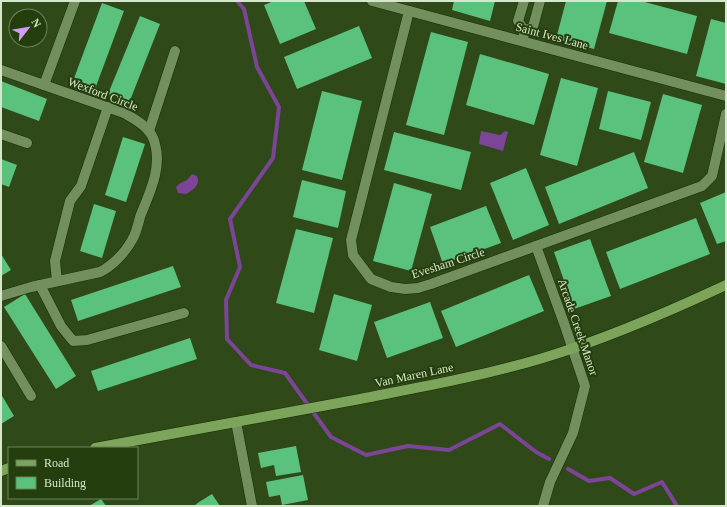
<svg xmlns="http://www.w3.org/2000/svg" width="727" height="507" font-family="'Times New Roman',serif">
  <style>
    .water { fill: #7c4598 }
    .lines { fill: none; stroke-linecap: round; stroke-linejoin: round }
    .stream { stroke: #7c4598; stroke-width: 4 }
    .building { fill: #5bc27e }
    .minor-casing { stroke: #162e00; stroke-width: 11 }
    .major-casing { stroke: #162e00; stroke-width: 11 }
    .minor { stroke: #728f5d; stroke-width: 10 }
    .major { stroke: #7ca55b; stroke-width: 10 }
    .labels { text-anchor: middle; stroke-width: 4; stroke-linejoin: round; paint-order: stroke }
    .street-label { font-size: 12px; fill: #d7e7cd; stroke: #253e0d }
  </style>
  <rect width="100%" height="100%" fill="#2f4919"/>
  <g class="water">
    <polygon points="481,131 500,135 505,131 508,132 503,151 479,144"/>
    <path d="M 192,174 L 197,176 C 201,185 193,190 186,194 L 178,193 L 176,187 L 179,184 L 187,180 Z"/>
  </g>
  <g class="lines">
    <g class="stream">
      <polyline points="237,1 244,9 257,67 279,107 273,158 230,219 240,267 226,300 227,339 251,365 285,373 331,437 366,455 408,446 449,450 500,424 536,452 549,459"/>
      <polyline points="568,469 589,481 610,478 634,494 662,482 677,506"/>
    </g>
  </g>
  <g class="building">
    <polygon points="274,1 304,1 316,29 280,44 264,5"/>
    <polygon points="454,1 495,1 490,21 452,10"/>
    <polygon points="566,1 607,1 594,49 556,39"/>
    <polygon points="618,1 641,1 697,16 687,54 609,33"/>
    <polygon points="102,3 124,11 95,89 73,81"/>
    <polygon points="140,16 160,24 129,103 108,94"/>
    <polygon points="711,19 726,23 726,84 696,76"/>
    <polygon points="359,26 372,58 297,89 284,57"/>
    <polygon points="431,32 468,42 444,135 406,125"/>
    <polygon points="480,54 549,74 534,125 466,105"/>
    <polygon points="561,78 598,88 577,166 540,155"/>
    <polygon points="1,81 47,99 39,121 1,107"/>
    <polygon points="322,91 362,101 342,180 302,170"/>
    <polygon points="608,91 651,102 641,140 599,129"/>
    <polygon points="663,94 702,105 683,173 644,162"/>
    <polygon points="394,132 471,152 461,190 384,170"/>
    <polygon points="123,137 145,144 126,202 105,195"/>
    <polygon points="634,152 648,188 559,224 545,187"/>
    <polygon points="1,159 17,165 9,187 1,184"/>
    <polygon points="526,168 549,225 513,240 490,183"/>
    <polygon points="302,180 346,191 338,228 293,217"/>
    <polygon points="394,183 432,194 411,271 373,261"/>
    <polygon points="726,192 726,241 717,244 700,203"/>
    <polygon points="94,204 116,211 102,258 80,251"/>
    <polygon points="486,206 501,243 443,264 430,227"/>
    <polygon points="696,218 710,254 620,289 606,252"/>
    <polygon points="296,229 333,238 314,313 276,303"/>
    <polygon points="590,239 611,296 574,309 554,252"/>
    <polygon points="1,254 11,270 1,276"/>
    <polygon points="173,266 181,287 78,321 71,300"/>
    <polygon points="529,275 544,311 456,347 441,311"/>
    <polygon points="25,294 76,376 56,389 4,307"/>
    <polygon points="334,294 372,305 357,361 319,350"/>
    <polygon points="430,302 443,338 387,358 374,322"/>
    <polygon points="190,338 197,359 98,391 91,371"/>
    <polygon points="1,394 14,416 1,424"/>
    <polygon points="296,446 301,472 276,476 274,465 261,468 258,453"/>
    <polygon points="303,475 308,500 282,505 280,495 269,497 266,482"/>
    <polygon points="212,494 220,506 194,506 199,502"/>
    <polygon points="101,499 106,506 89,506"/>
  </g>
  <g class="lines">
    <defs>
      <g id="minor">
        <polyline points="372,1 726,96"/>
        <polyline points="524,1 518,21 525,31"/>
        <polyline points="409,11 351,240 353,255 371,279 391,287 405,289 418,288 431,284 702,186 712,176 726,114"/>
        <polyline points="522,41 525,31 533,27 540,1"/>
        <path d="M 1,70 L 124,113 C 136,120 152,128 155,144 C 162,169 149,194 140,217 C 138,225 136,234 132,240 C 125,253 112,266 100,272 L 31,287 L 1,296"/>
        <polyline points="44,85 75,1"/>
        <polyline points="149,131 175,51"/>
        <polyline points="1,134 27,143"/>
        <polyline points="536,246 565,326 585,386 573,433 550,482 543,506"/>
        <polyline points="57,281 55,261 70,201 81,186 108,107"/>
        <polyline points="40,285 61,326 73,341 87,340 184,313"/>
        <polyline points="1,346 31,396"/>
        <polyline points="236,422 252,506"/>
      </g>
      <g id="major">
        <path d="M 95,448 C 183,431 272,416 360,399 C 421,387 483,376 543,358 C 606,339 666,313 726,285"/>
        <polyline points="1,471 9,468"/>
      </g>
    </defs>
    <use href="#minor" class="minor-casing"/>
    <use href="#major" class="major-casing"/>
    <use href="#minor" class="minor"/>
    <use href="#major" class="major"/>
  </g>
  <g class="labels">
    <g class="street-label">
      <text transform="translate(552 36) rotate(15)" y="4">Saint Ives Lane</text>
      <text transform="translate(103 94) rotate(21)" y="4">Wexford Circle</text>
      <text transform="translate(448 263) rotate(-18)" y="4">Evesham Circle</text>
      <text transform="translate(578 327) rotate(71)" y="4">Arcade Creek Manor</text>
      <text transform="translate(414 375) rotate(-12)" y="4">Van Maren Lane</text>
    </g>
  </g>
  <rect width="727" height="507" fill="none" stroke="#d7e7cd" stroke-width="4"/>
  <rect x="8" y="447" width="130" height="52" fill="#253e0d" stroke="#6c825a"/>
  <rect x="16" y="460" width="20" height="6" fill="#7ca55b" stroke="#6c825a"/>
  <text x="44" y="467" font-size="12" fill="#d7e7cd">Road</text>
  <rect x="16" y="477" width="20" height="12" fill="#5bc27e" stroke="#6c825a"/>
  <text x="44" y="487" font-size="12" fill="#d7e7cd">Building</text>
  <g transform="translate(28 28) rotate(59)"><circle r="19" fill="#253e0d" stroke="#6c825a"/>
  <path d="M0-3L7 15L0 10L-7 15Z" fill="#d79bf9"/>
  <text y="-6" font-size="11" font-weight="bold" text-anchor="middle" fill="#d7e7cd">N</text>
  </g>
</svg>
